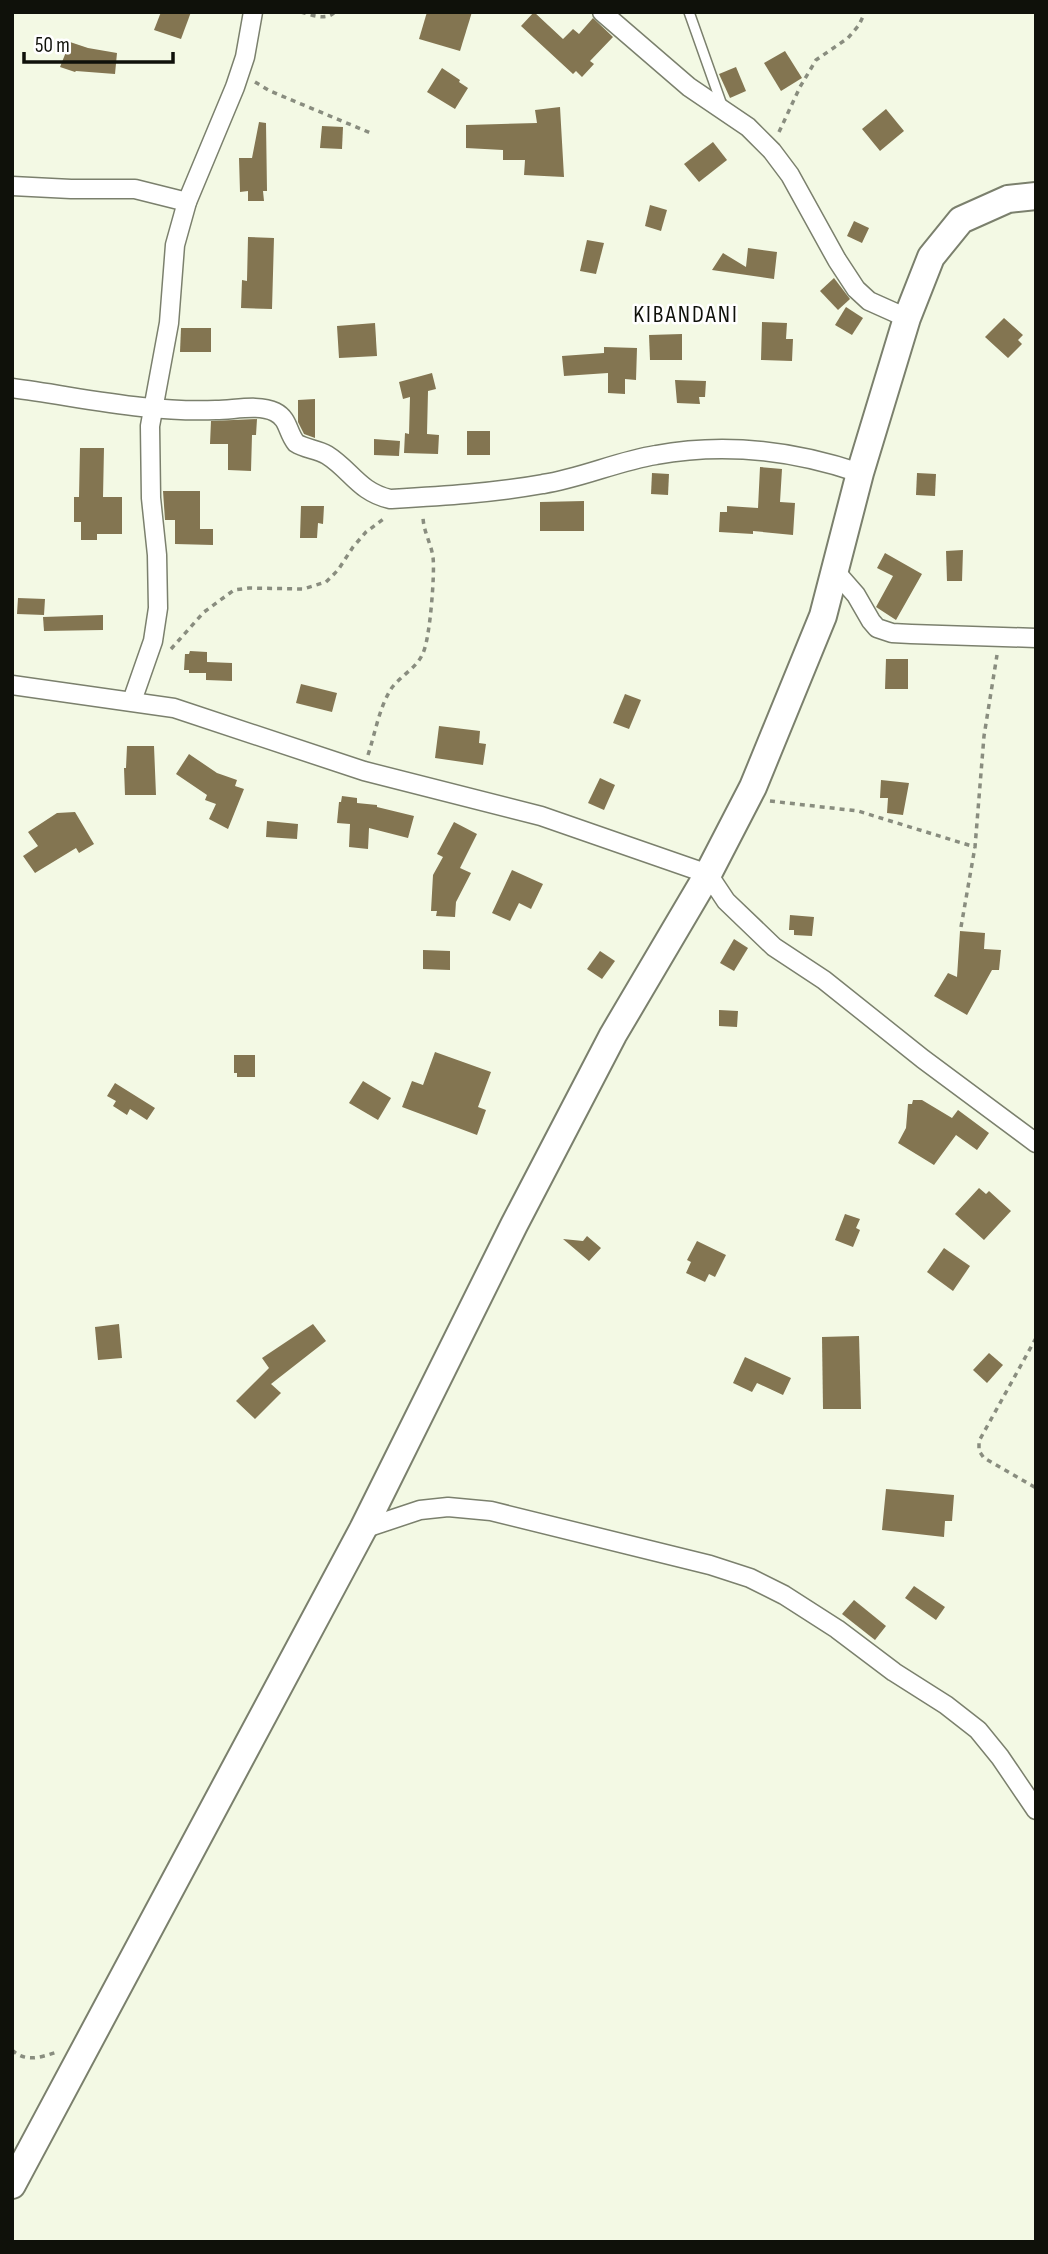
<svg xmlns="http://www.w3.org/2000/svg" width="1048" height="2254" font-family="'Sofia Sans Condensed',sans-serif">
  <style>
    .building { fill: #837551 }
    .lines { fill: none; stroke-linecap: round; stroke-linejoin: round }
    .service-casing { stroke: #7b806d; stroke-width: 12 }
    .minor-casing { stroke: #7b806d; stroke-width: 21 }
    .primary-casing { stroke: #7b806d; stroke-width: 30 }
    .path { stroke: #898d7f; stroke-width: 3.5; stroke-dasharray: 5 5; stroke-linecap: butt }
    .service { stroke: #fff; stroke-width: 9 }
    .minor { stroke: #fff; stroke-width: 18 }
    .primary { stroke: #fff; stroke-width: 26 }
    .labels { text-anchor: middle; stroke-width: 5; stroke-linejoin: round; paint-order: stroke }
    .quarter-label { font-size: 24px; letter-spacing: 2px; fill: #0f110a; stroke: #fff }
  </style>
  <rect width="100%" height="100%" fill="#f3f9e4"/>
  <g class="building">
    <polygon points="161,12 191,12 181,39 154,30"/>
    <polygon points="427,12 472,12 460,51 419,39"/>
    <polygon points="534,12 563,39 573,29 579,34 593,18 613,37 590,61 594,64 582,77 576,71 573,74 521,26"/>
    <polygon points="70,42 88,48 117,53 115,74 76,71 75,72 60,67"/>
    <polygon points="785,51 802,78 781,91 764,63"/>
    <polygon points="736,67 746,91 730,98 719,74"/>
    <polygon points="442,68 460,80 459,82 468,88 455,109 427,92"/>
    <polygon points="560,107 564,177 524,175 525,160 503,160 503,150 466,148 466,125 537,123 535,110"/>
    <polygon points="886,109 904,131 880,151 862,129"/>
    <polygon points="259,122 266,123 267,191 263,191 264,201 248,201 248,191 240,192 239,158 252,158"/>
    <polygon points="322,126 343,127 342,149 320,148"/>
    <polygon points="713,142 727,160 699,182 684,164"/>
    <polygon points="650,205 667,210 661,231 645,226"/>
    <polygon points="854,221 869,228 862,243 847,236"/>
    <polygon points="248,237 274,238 272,309 241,308 242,280 247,281"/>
    <polygon points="587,240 604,243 596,274 580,271"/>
    <polygon points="748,248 777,252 774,279 712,270 723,253 746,267"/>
    <polygon points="834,278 850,299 838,310 820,291"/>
    <polygon points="846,307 863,318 852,335 835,325"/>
    <polygon points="1004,318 1023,335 1018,340 1022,344 1008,358 985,337"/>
    <polygon points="762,322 787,323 786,339 793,339 792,361 761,360"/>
    <polygon points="375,323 377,356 339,358 337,326"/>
    <polygon points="181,328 211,328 211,352 180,352"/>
    <polygon points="682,334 682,360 650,360 649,335"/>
    <polygon points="604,347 637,348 636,380 625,379 625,394 608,393 608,373 564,376 562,356 604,353"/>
    <polygon points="432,373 436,389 428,391 427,434 439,435 438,454 404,453 405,433 409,434 410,397 403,399 399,382"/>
    <polygon points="675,380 706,381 705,397 699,397 700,404 677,403"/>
    <polygon points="315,399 315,438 304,434 298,422 298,400"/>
    <polygon points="257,419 256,435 252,435 251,471 228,470 228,444 210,444 211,421"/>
    <rect x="467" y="431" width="23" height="24"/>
    <polygon points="374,439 400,441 399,456 374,455"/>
    <polygon points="80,448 104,448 103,497 122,497 122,534 97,534 97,540 81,540 81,522 74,522 74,497 79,497"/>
    <polygon points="760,467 782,469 780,502 795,503 793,535 753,531 753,534 719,532 720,512 727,512 727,506 758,508"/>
    <polygon points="652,473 669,474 668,495 651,494"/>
    <polygon points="917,473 936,474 935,496 916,495"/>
    <polygon points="163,491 200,491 200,529 213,529 213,545 175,544 175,520 165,520"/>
    <polygon points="584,501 584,531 540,531 540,502"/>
    <polygon points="301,506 324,506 323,524 318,523 317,538 300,538"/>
    <polygon points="963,550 962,581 947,581 946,551"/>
    <polygon points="885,553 922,574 896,620 876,607 893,576 877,568"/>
    <polygon points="18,598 45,599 44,615 17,614"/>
    <polygon points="103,615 103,630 44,631 43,617"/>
    <polygon points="190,651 207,652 207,662 232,663 232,681 206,680 206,673 189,673 189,670 184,670 185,654 189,654"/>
    <polygon points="886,659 908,659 908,689 885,689"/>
    <polygon points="301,684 337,693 332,712 296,703"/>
    <polygon points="625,694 641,700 629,729 613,723"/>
    <polygon points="439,726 480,731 479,743 486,744 483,765 435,758"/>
    <polygon points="127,746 154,746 156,795 125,795 124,768 126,768"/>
    <polygon points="189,754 217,773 237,780 235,786 244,789 228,829 209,819 216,804 205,800 207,795 176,774"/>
    <polygon points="600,778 615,785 604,810 588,803"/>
    <polygon points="881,780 909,783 903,815 887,813 888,798 880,798"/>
    <polygon points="342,796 357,798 357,803 377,805 377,807 414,816 408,838 369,828 368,849 349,847 350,824 337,823 339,802 341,802"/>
    <polygon points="75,812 94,844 79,853 76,848 35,873 23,856 38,846 28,832 57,813"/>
    <polygon points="267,821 298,824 297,839 266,837"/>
    <polygon points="454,822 477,834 460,868 471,873 456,902 455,917 436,916 437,911 431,911 433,875 443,857 437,854"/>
    <polygon points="512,870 543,884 531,909 519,903 510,921 492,913"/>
    <polygon points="790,915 814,917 812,936 794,935 794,930 789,930"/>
    <polygon points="960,931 985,933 984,949 1001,950 999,970 992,970 967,1015 934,996 948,973 957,977"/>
    <polygon points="734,939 748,948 734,971 720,963"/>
    <polygon points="423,950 450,951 450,970 423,969"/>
    <polygon points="600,951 615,961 602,979 587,969"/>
    <polygon points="719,1010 738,1011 737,1027 719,1026"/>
    <polygon points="435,1052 491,1072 478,1107 486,1110 477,1135 402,1107 412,1081 423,1085"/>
    <polygon points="234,1055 255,1055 255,1077 237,1077 237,1073 234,1073"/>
    <polygon points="363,1081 391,1098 378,1120 349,1103"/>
    <polygon points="115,1083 155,1108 147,1120 130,1109 127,1115 113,1106 116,1101 107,1096"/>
    <polygon points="913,1100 922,1100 952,1118 958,1110 989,1133 977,1150 956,1135 934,1165 898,1143 906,1128 908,1104 912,1104"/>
    <polygon points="979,1188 986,1194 989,1191 1011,1211 984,1240 955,1214"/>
    <polygon points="845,1214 860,1219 856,1228 860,1230 853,1247 835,1240"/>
    <polygon points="587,1236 601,1248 589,1261 563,1239 583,1241"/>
    <polygon points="697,1241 726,1255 715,1277 709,1274 705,1282 686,1273 691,1262 687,1260"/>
    <polygon points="944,1248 970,1266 953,1291 927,1272"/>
    <polygon points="119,1324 122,1358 98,1360 95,1327"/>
    <polygon points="313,1324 326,1341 271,1384 281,1393 255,1419 236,1401 269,1368 262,1358"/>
    <polygon points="859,1336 861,1409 823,1409 822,1337"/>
    <polygon points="989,1353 1003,1365 987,1383 973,1370"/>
    <polygon points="745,1357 791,1378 783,1395 757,1383 752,1392 733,1383"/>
    <polygon points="886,1489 954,1495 952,1521 945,1521 944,1537 882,1530"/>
    <polygon points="914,1586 945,1607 936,1620 905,1598"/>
    <polygon points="854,1600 886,1626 875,1640 842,1614"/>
  </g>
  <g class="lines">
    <defs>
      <polyline id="service" points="689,12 723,108"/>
      <g id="minor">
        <polyline points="602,12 689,87 748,127 772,151 790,175 837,260 856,289 869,301 907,318"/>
        <polyline points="12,186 71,189 135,189 187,202"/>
        <path d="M 12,388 C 80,397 148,413 216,410 C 234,410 259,404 275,412 C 289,419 287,432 296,443 C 305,449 317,449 327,455 C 351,470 359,492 390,499 C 441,496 493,493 543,484 C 582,478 618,461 656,455 C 725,442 795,451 860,473"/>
        <polyline points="835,571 856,595 871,621 877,628 892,633 911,634 1036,638"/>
        <polyline points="12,685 174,708 364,771 541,816 708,874 726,901 774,947 824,980 923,1059 1036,1143"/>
        <polyline points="132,701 153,641 158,608 157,555 151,498 150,426 169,323 175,245 187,202 235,87 245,57 253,12"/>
        <polyline points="363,1529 420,1510 448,1507 491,1511 710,1565 750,1578 784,1595 837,1629 894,1672 946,1705 978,1730 1000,1757 1036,1810"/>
      </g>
      <polyline id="primary" points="12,2185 363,1529 514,1225 613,1035 708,874 753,787 823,616 860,473 907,318 931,257 961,220 1008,199 1036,196"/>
    </defs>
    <use href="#service" class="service-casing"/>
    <use href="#minor" class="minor-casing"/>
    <use href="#primary" class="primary-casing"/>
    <g class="path">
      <path d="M 301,12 C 312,15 326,21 335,12"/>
      <polyline points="1035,12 1036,12"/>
      <polyline points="255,82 270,91 373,134"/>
      <polyline points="779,132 800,87 816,60 848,38 859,25 865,12"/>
      <polyline points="171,649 204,612 234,590 249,588 303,589 326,582 338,570 353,547 366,532 386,517"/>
      <path d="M 368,755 C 375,734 379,708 391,689 C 400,676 417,668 423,653 C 430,639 435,573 433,557 C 431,543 423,531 423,516"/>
      <polyline points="770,801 858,811 975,847"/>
      <polyline points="961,927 975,847 984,736 997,655"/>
      <polyline points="1036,1338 979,1441 979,1451 984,1458 1036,1488"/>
      <path d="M 12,2050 C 26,2063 41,2057 57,2052"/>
    </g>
    <use href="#service" class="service"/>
    <use href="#minor" class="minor"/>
    <use href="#primary" class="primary"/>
  </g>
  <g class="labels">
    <g class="quarter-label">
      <text x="686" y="322">KIBANDANI</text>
    </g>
  </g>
  <rect width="1048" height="2254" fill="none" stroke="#0f110a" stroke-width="28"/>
  <path d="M24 52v10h149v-10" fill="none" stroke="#0f110a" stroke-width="3.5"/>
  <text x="35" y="52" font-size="21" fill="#0f110a" stroke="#ffffff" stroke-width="5" paint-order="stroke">50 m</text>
</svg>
